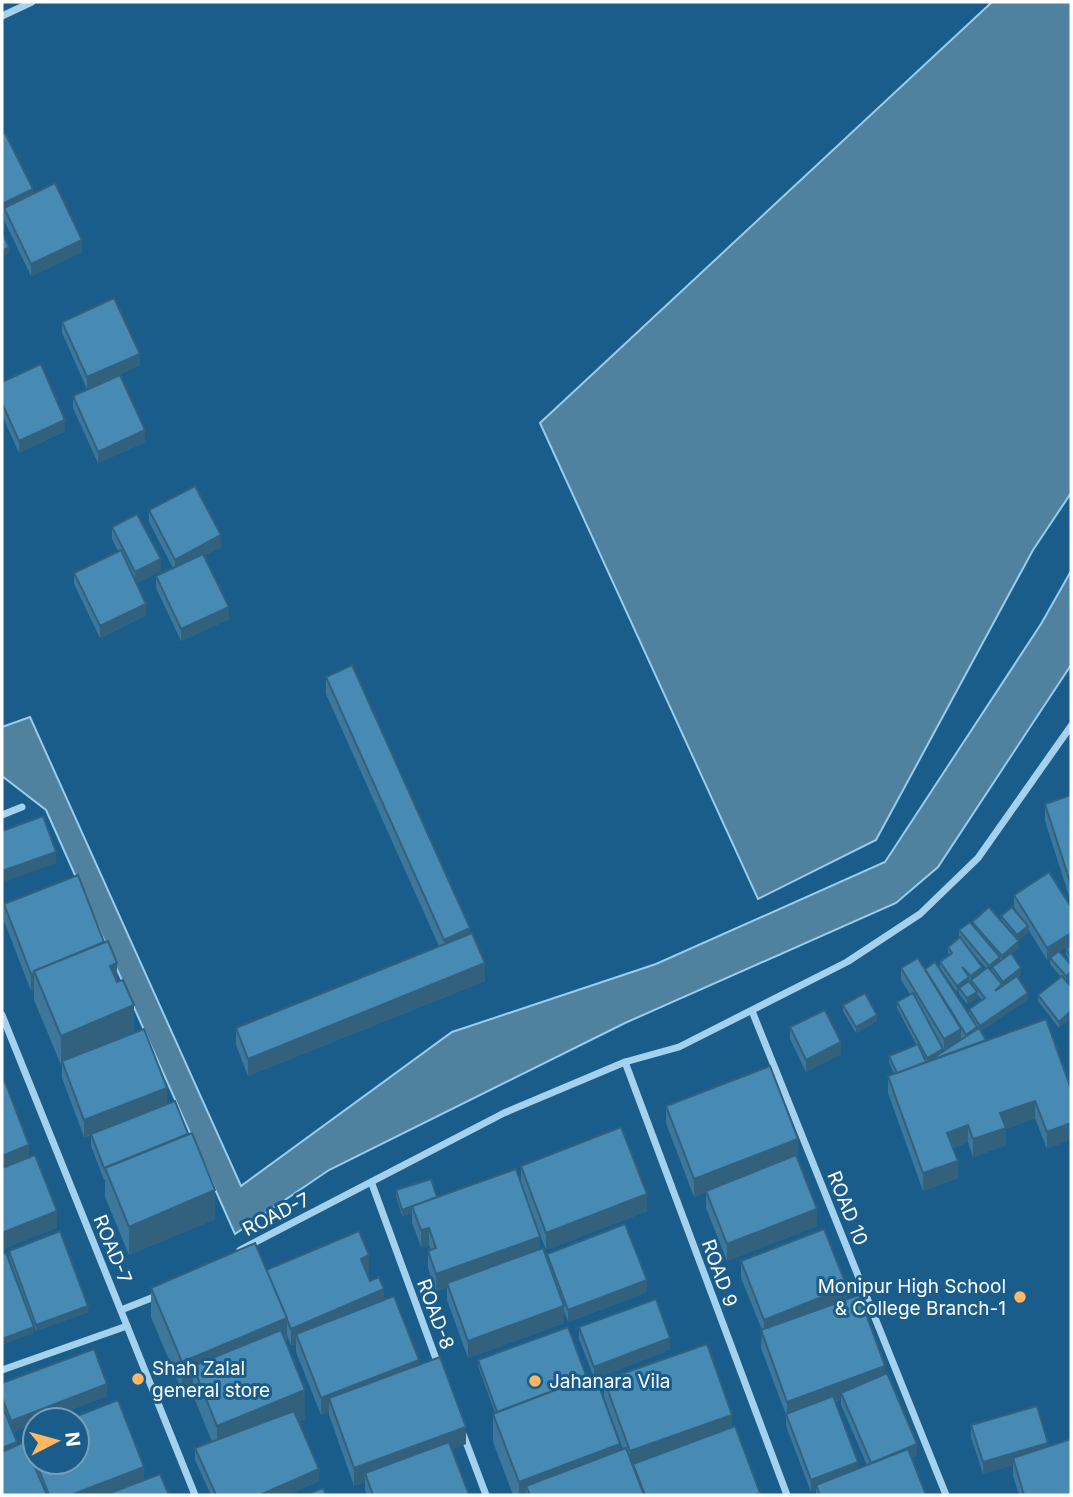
<svg xmlns="http://www.w3.org/2000/svg" width="1073" height="1497" font-family="Inter,sans-serif">
  <style>
    .water { fill: #50819f; stroke: #97ceef; stroke-width: 2 }
    .lines { fill: none; stroke-linecap: round; stroke-linejoin: round }
    .minor { stroke: #a4d1ed; stroke-width: 7 }
    .wall { fill: #3d779b; fill-rule: evenodd }
    .shaded-wall { fill: #32617e }
    .building { fill: #478ab4; stroke: #32617e; stroke-width: 2 }
    .poi-dot { fill: #ffb761; stroke: #1a5d8a; stroke-width: 2.5 }
    .labels { text-anchor: middle; stroke-width: 6; stroke-linejoin: round; paint-order: stroke }
    .street-label { font-size: 19px; fill: #fff; stroke: #1a5d8a }
    .poi-label { font-size: 19px; fill: #fff; stroke: #1a5d8a; text-anchor: start }
  </style>
  <rect width="100%" height="100%" fill="#1a5d8a"/>
  <g class="water">
    <polygon points="992,2 1071,2 1071,493 1033,550 876,840 758,899 540,423"/>
    <polygon points="1071,571 1071,665 938,867 896,903 625,1023 329,1170 235,1234 46,810 2,776 2,727 30,717 241,1186 452,1032 656,964 885,862 1041,624"/>
  </g>
  <g class="lines">
    <g class="minor">
      <polyline points="2,16 32,2"/>
      <polyline points="2,815 22,807"/>
      <polyline points="752,1011 946,1495"/>
      <polyline points="2,1015 195,1495"/>
      <polyline points="625,1062 787,1495"/>
      <polyline points="372,1184 439,1367"/>
      <polyline points="240,1250 504,1113 625,1062 679,1047 847,962 920,914 978,858 1071,726"/>
      <polyline points="121,1310 159,1295"/>
      <polyline points="2,1370 127,1326"/>
      <polyline points="463,1434 486,1495"/>
    </g>
  </g>
  <g class="wall">
    <polygon points="2,135 33,194 82,252 31,276 4,220"/>
    <polygon points="62,322 140,365 87,389 62,333"/>
    <polygon points="2,382 65,431 19,453 2,415"/>
    <polygon points="73,396 145,442 98,463 73,408"/>
    <polygon points="149,510 221,547 204,556 229,619 181,641 156,588 156,576 173,568 149,522"/>
    <polygon points="112,527 161,571 137,583 146,615 100,638 74,584 74,573 118,551 112,539"/>
    <polygon points="326,677 470,933 485,981 248,1076 236,1045 236,1028 439,946 326,694"/>
    <polygon points="1071,795 1071,902 1045,821 1045,804"/>
    <polygon points="1014,895 1060,952 1071,978 1067,982 1059,1028 1038,1001 1038,995 1061,977 1050,964 1050,958 1047,960 1028,929 1028,932 1018,940 1019,947 1011,954 1021,974 1018,977 1028,999 981,1031 986,1040 1071,1089 1047,1149 1035,1118 1006,1129 1006,1145 973,1157 968,1142 953,1148 958,1178 923,1191 888,1093 888,1076 894,1074 889,1062 889,1056 916,1044 897,1008 897,1002 910,994 901,980 901,968 925,969 969,1014 969,1009 982,1000 977,994 977,998 967,1004 959,994 959,990 957,992 940,968 940,962 949,955 948,953 948,947 982,972 986,968 959,937 959,930 972,925 972,922 1001,920 1001,916 1020,916 1014,907"/>
    <polygon points="4,904 117,982 134,1033 167,1105 215,1219 129,1255 105,1197 105,1179 104,1180 91,1146 91,1135 84,1137 62,1078 62,1064 61,1065 34,1000 34,990 31,991 4,921"/>
    <polygon points="1071,946 1071,964 1066,954 1066,948"/>
    <polygon points="843,1005 877,1021 856,1033 843,1011"/>
    <polygon points="1071,1021 1071,1044 1070,1039 1070,1022"/>
    <polygon points="790,1027 841,1054 806,1072 790,1039"/>
    <polygon points="666,1106 798,1157 797,1157 817,1226 727,1261 706,1208 706,1192 694,1197 666,1123"/>
    <polygon points="521,1166 647,1211 546,1250 523,1190 540,1249 547,1259 547,1254 647,1292 568,1322 564,1311 564,1323 468,1358 447,1300 447,1287 436,1291 428,1268 428,1251 431,1250 429,1245 421,1247 412,1223 412,1213 402,1216 396,1196 396,1190 437,1197 521,1183"/>
    <polygon points="9,1251 88,1312 36,1331 9,1257"/>
    <path d="M 741,1261 L 847,1299 L 885,1374 L 917,1455 L 912,1458 L 926,1495 L 816,1495 L 816,1490 L 811,1492 L 786,1426 L 786,1415 L 761,1348 L 762,1330 L 741,1278 ZM 841,1399 L 841,1405 L 867,1465 L 858,1468 L 835,1402 Z"/>
    <polygon points="266,1270 369,1273 367,1273 370,1281 384,1300 419,1365 466,1444 452,1449 469,1495 367,1495 365,1490 365,1482 354,1486 329,1415 329,1412 321,1415 296,1352 296,1344 291,1346 287,1335 287,1344 305,1419 299,1421 319,1481 287,1495 211,1495 195,1460 195,1448 212,1442 193,1395 193,1387 182,1391 151,1317 151,1288"/>
    <polygon points="579,1327 670,1350 596,1378 620,1450 623,1449 604,1397 604,1380 732,1427 760,1495 513,1495 493,1442 493,1414 495,1413 478,1366 478,1360 587,1378 593,1375 579,1339"/>
    <polygon points="2,1383 107,1396 13,1432 17,1445 26,1447 26,1436 35,1433 35,1462 77,1462 144,1479 101,1495 2,1495"/>
    <polygon points="971,1425 1048,1447 1071,1495 1019,1495 1013,1476 1013,1465 983,1474 971,1437"/>
  </g>
  <g class="shaded-wall">
    <polygon points="33,189 33,201 4,208 4,214 2,215 2,204"/>
    <polygon points="82,240 82,252 31,276 31,264"/>
    <polygon points="9,247 9,253 2,257 2,251"/>
    <polygon points="140,354 140,365 87,389 87,377"/>
    <polygon points="65,420 65,431 19,453 19,441"/>
    <polygon points="145,430 145,442 98,463 98,452"/>
    <polygon points="221,535 221,547 175,572 175,560"/>
    <polygon points="161,559 161,571 135,584 135,572"/>
    <polygon points="146,604 146,615 100,638 100,626"/>
    <polygon points="229,607 229,619 181,641 181,629"/>
    <polygon points="56,852 56,863 2,883 2,871"/>
    <polygon points="1028,926 1028,932 1017,941 1017,935"/>
    <polygon points="470,928 470,945 444,957 444,940"/>
    <polygon points="1071,933 1071,945 1047,960 1047,948"/>
    <polygon points="1019,941 1019,947 1002,962 1002,956"/>
    <polygon points="1000,957 1000,964 992,967 992,969 989,972 989,966"/>
    <polygon points="117,963 117,992 110,966"/>
    <polygon points="485,963 485,981 248,1076 248,1059"/>
    <polygon points="982,967 982,973 971,980 971,982 971,976"/>
    <polygon points="1021,968 1021,974 1003,988 1003,982"/>
    <polygon points="1071,972 1071,978 1066,982 1066,976"/>
    <polygon points="34,973 34,990 31,991 31,974"/>
    <polygon points="969,977 969,983 959,988 959,990 957,992 957,986"/>
    <polygon points="977,992 977,998 967,1004 967,998"/>
    <polygon points="1028,993 1028,999 980,1032 980,1026"/>
    <polygon points="134,1005 134,1034 62,1061 62,1064 61,1065 61,1036"/>
    <polygon points="1071,1011 1071,1018 1059,1028 1059,1022"/>
    <polygon points="877,1015 877,1021 856,1033 856,1027"/>
    <polygon points="961,1029 961,1041 944,1051 944,1039"/>
    <polygon points="841,1042 841,1054 806,1072 806,1060"/>
    <polygon points="943,1049 943,1055 936,1056 936,1059 927,1063 927,1058"/>
    <polygon points="167,1088 167,1106 84,1137 84,1120"/>
    <polygon points="1035,1101 1035,1118 1006,1129 1006,1145 973,1157 973,1139 1000,1113"/>
    <polygon points="1071,1123 1071,1140 1047,1149 1047,1132"/>
    <polygon points="968,1125 968,1142 947,1150 947,1133"/>
    <polygon points="798,1139 798,1157 694,1197 694,1179"/>
    <polygon points="29,1145 29,1162 2,1173 2,1156"/>
    <polygon points="958,1161 958,1178 923,1191 923,1173"/>
    <polygon points="215,1190 215,1219 129,1255 129,1227"/>
    <polygon points="647,1194 647,1211 546,1250 546,1233"/>
    <polygon points="412,1207 412,1213 402,1216 402,1210"/>
    <polygon points="817,1209 817,1226 727,1261 727,1244"/>
    <polygon points="57,1211 57,1228 2,1250 2,1233"/>
    <polygon points="429,1228 429,1245 421,1247 421,1230"/>
    <polygon points="540,1237 540,1254 447,1283 447,1287 436,1291 436,1274"/>
    <polygon points="369,1255 369,1273 361,1276 361,1259"/>
    <polygon points="647,1280 647,1292 568,1322 568,1310"/>
    <polygon points="847,1287 847,1304 764,1337 764,1320"/>
    <polygon points="384,1289 384,1306 296,1334 296,1344 291,1346 291,1329"/>
    <polygon points="88,1306 88,1312 36,1331 36,1325"/>
    <polygon points="564,1306 564,1323 468,1358 468,1341"/>
    <polygon points="287,1318 287,1347 193,1366 193,1387 182,1391 182,1362"/>
    <polygon points="34,1327 34,1333 2,1345 2,1339"/>
    <polygon points="670,1338 670,1350 594,1379 594,1367"/>
    <polygon points="419,1360 419,1377 329,1398 329,1412 321,1415 321,1398"/>
    <polygon points="885,1366 885,1383 841,1393 841,1399 787,1419 787,1402"/>
    <polygon points="107,1384 107,1396 45,1420 35,1420 35,1424 11,1433 11,1421"/>
    <polygon points="305,1390 305,1419 217,1455 217,1426"/>
    <polygon points="732,1415 732,1432 630,1468 630,1451"/>
    <polygon points="466,1427 466,1444 368,1481 365,1473 365,1482 354,1486 354,1468"/>
    <polygon points="17,1442 17,1454 2,1460 2,1448"/>
    <polygon points="1048,1443 1048,1454 1013,1458 1013,1465 983,1474 983,1462"/>
    <polygon points="620,1444 620,1473 526,1486 526,1495 519,1495 519,1482"/>
    <polygon points="917,1444 917,1455 871,1476 871,1464"/>
    <polygon points="858,1462 858,1474 816,1485 816,1490 811,1492 811,1480"/>
    <polygon points="144,1467 144,1479 101,1495 71,1495"/>
    <polygon points="319,1469 319,1481 287,1495 260,1495"/>
  </g>
  <g class="building">
    <polygon points="5,133 33,189 2,204 2,135"/>
    <polygon points="55,183 82,240 31,264 4,208"/>
    <polygon points="2,232 9,247 2,251"/>
    <polygon points="114,298 140,354 87,377 62,322"/>
    <polygon points="41,364 65,420 19,441 2,403 2,382"/>
    <polygon points="120,375 145,430 98,452 73,396"/>
    <polygon points="195,486 221,535 175,560 149,510"/>
    <polygon points="137,514 161,559 135,572 112,527"/>
    <polygon points="121,550 146,604 100,626 74,573"/>
    <polygon points="203,554 229,607 181,629 156,576"/>
    <polygon points="352,665 470,928 444,940 326,677"/>
    <polygon points="1071,795 1071,885 1045,804"/>
    <polygon points="43,816 56,852 2,871 2,831"/>
    <polygon points="1049,872 1071,907 1071,933 1047,948 1014,895"/>
    <polygon points="78,875 104,942 34,971 35,973 31,974 4,904"/>
    <polygon points="989,907 1019,941 1002,956 972,922"/>
    <polygon points="1012,907 1028,926 1017,935 1001,916"/>
    <polygon points="970,922 1000,957 989,966 959,930"/>
    <polygon points="472,933 485,963 248,1059 236,1028"/>
    <polygon points="960,937 982,967 971,976 962,967 969,977 957,986 940,962 952,953 948,947"/>
    <polygon points="108,941 117,963 110,966 117,982 123,980 134,1005 61,1036 34,971"/>
    <polygon points="1071,946 1071,958 1066,948"/>
    <polygon points="1059,951 1071,965 1071,972 1066,976 1050,958"/>
    <polygon points="1011,953 1021,968 1003,982 992,967"/>
    <polygon points="918,958 961,1029 944,1039 901,968"/>
    <polygon points="935,962 977,1027 966,1035 925,969"/>
    <polygon points="988,967 1002,984 995,991 1017,976 1028,993 980,1026 969,1009 985,998 971,980"/>
    <polygon points="1062,976 1071,987 1071,1011 1059,1022 1038,995"/>
    <polygon points="969,981 977,992 967,998 959,988"/>
    <polygon points="865,993 877,1015 856,1027 843,1005"/>
    <polygon points="913,993 943,1049 927,1058 897,1002"/>
    <polygon points="825,1010 841,1042 806,1060 790,1027"/>
    <polygon points="1046,1019 1071,1089 1071,1123 1047,1132 1035,1101 1000,1113 1006,1128 973,1139 968,1125 947,1133 958,1161 923,1173 888,1076"/>
    <polygon points="979,1028 986,1040 937,1058 936,1056"/>
    <polygon points="144,1029 167,1088 84,1120 62,1061"/>
    <polygon points="918,1044 926,1062 897,1073 889,1056"/>
    <polygon points="770,1066 798,1139 694,1179 666,1106"/>
    <polygon points="5,1082 29,1145 2,1156 2,1083"/>
    <polygon points="175,1101 188,1134 104,1168 91,1134"/>
    <polygon points="621,1127 647,1194 546,1233 521,1166"/>
    <polygon points="192,1133 215,1190 129,1227 105,1168"/>
    <polygon points="35,1155 57,1211 2,1233 2,1168"/>
    <polygon points="796,1155 817,1209 727,1244 706,1191"/>
    <polygon points="516,1169 540,1237 436,1274 428,1251 436,1248 429,1228 421,1230 412,1206"/>
    <polygon points="431,1179 437,1197 402,1210 396,1190"/>
    <polygon points="625,1224 647,1280 568,1310 547,1254"/>
    <polygon points="824,1229 847,1287 764,1320 741,1261"/>
    <polygon points="60,1231 88,1306 36,1325 9,1251"/>
    <polygon points="359,1231 369,1255 361,1259 370,1281 379,1277 384,1289 291,1329 266,1270"/>
    <polygon points="255,1243 287,1318 182,1362 151,1288"/>
    <polygon points="543,1248 564,1306 468,1341 447,1283"/>
    <polygon points="6,1253 34,1327 2,1339 2,1254"/>
    <polygon points="859,1295 885,1366 787,1402 761,1330"/>
    <polygon points="394,1296 419,1360 321,1398 296,1334"/>
    <polygon points="656,1299 670,1338 594,1367 579,1327"/>
    <polygon points="568,1327 587,1378 497,1412 478,1360"/>
    <polygon points="281,1330 305,1390 217,1426 193,1366"/>
    <polygon points="707,1344 732,1415 630,1451 604,1380"/>
    <polygon points="94,1349 107,1384 11,1421 2,1397 2,1383"/>
    <polygon points="440,1357 466,1427 354,1468 329,1398"/>
    <polygon points="887,1373 917,1444 871,1463 841,1393"/>
    <polygon points="595,1375 620,1444 519,1482 493,1414"/>
    <polygon points="833,1396 858,1462 811,1480 786,1414"/>
    <polygon points="118,1400 144,1467 71,1495 49,1495 36,1462 77,1462 77,1420 67,1420"/>
    <polygon points="2,1405 17,1442 2,1448"/>
    <polygon points="1037,1406 1048,1443 983,1462 971,1425"/>
    <polygon points="294,1411 319,1469 260,1495 216,1495 195,1448"/>
    <polygon points="735,1426 760,1493 754,1495 645,1495 633,1464"/>
    <polygon points="35,1433 35,1460 26,1436"/>
    <polygon points="1071,1439 1071,1495 1024,1495 1013,1458"/>
    <polygon points="24,1442 47,1495 2,1495 2,1452"/>
    <polygon points="449,1442 469,1495 373,1495 365,1473"/>
    <polygon points="626,1448 644,1495 530,1495 526,1486"/>
    <polygon points="908,1449 926,1495 820,1495 816,1485"/>
    <polygon points="160,1474 169,1495 105,1495"/>
    <polygon points="323,1488 326,1495 306,1495"/>
  </g>
  <g class="poi-dot">
    <circle cx="1020" cy="1297" r="7"/>
    <circle cx="138" cy="1379" r="7"/>
    <circle cx="535" cy="1381" r="7"/>
  </g>
  <g class="labels">
    <g class="street-label">
      <text transform="translate(848 1208) rotate(68)" y="7">ROAD 10</text>
      <text transform="translate(276 1214) rotate(-27)" y="7">ROAD-7</text>
      <text transform="translate(113 1249) rotate(68)" y="7">ROAD-7</text>
      <text transform="translate(720 1273) rotate(70)" y="7">ROAD 9</text>
      <text transform="translate(436 1314) rotate(70)" y="7">ROAD-8</text>
    </g>
    <g class="poi-label">
      <text x="1006" y="1293" text-anchor="end">Monipur High School<tspan x="1006" dy="22">&amp; College Branch-1</tspan></text>
      <text x="152" y="1375">Shah Zalal<tspan x="152" dy="22">general store</tspan></text>
      <text x="549" y="1388">Jahanara Vila</text>
    </g>
  </g>
  <rect width="1073" height="1497" fill="none" stroke="#ffffff" stroke-width="7"/>
  <g transform="translate(56 1441) rotate(84)"><circle r="33" fill="#1a5d8a" stroke="#769eb9" stroke-width="2"/>
  <path d="M0-5L12 26L0 18L-12 26Z" fill="#ffb761"/>
  <text y="-10" font-size="19" font-weight="bold" text-anchor="middle" fill="#ffffff">N</text>
  </g>
</svg>
